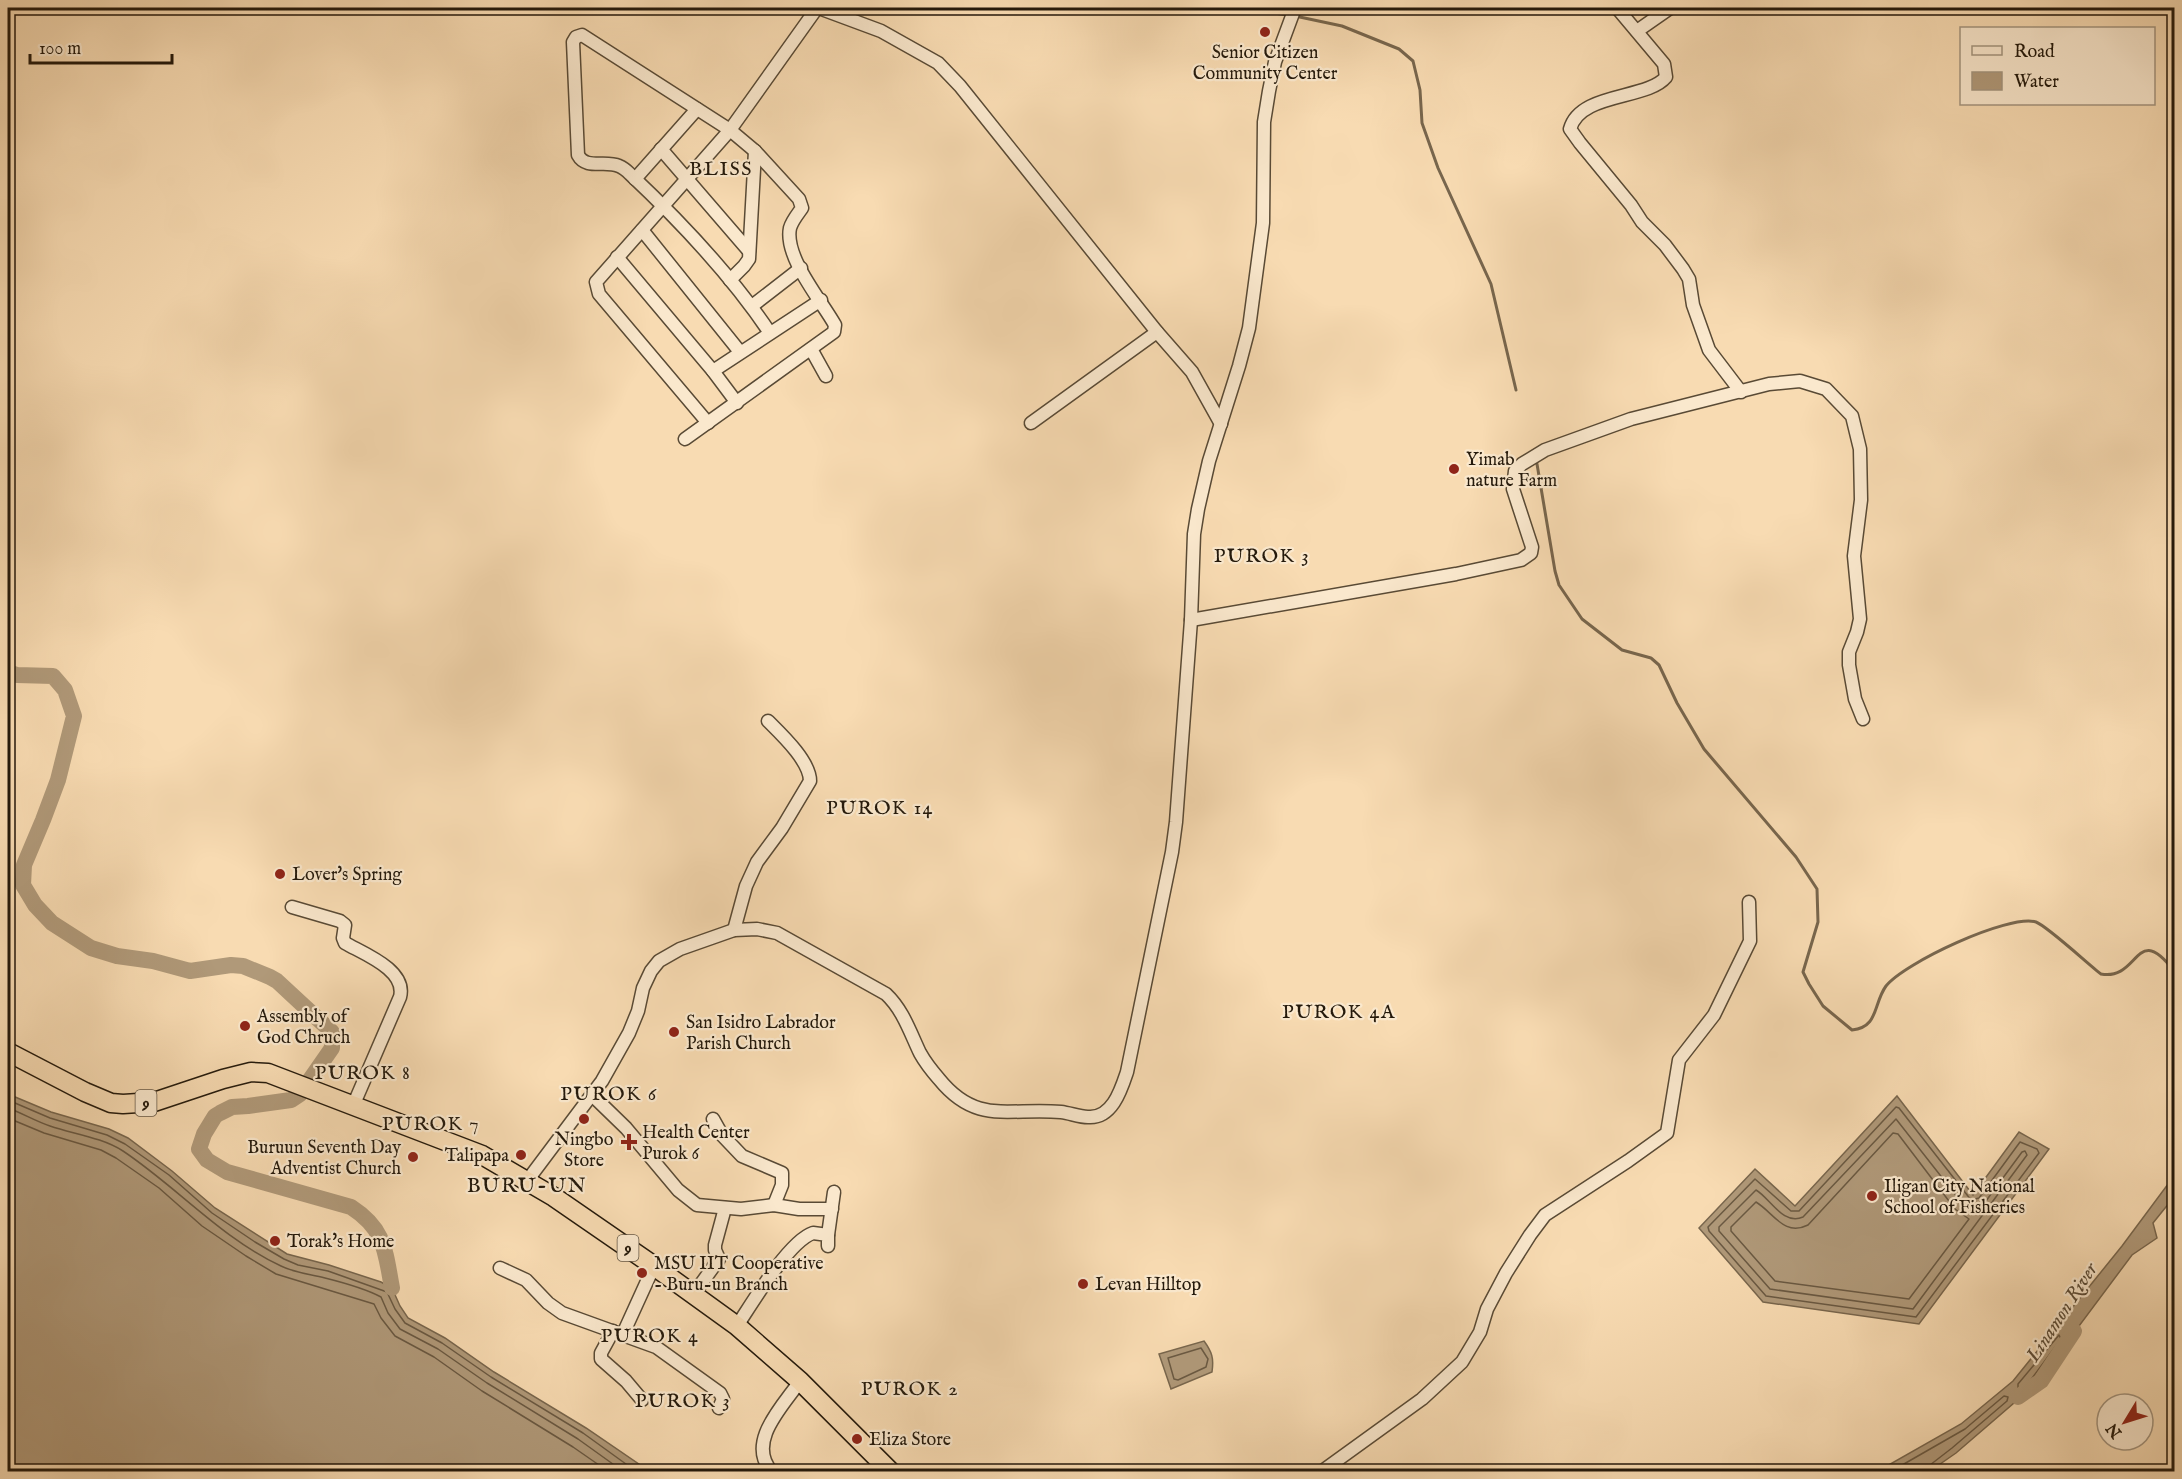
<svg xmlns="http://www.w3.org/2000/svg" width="2182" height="1479" font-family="'IM FELL English',serif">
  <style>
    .water { fill: #b09979; stroke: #78664d; stroke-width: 1.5 }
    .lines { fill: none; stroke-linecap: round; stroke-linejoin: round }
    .shore { stroke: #6a5942; stroke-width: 1.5 }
    .stream { stroke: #78664d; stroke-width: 3 }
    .river { stroke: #b09979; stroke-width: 16 }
    .minor-casing { stroke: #594a35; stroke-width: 15 }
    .highway-casing { stroke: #24190b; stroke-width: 21 }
    .minor { stroke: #fae8cd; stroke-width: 12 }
    .highway { stroke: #f8dbb2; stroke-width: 18 }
    .poi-dot { fill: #8f2418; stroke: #fae8cd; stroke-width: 2 }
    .labels { text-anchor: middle; stroke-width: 4.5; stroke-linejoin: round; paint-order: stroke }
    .shield { fill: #fae8cd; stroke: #645745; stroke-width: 1.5 }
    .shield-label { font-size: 16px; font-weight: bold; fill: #24190b }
    .poi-label { font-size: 18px; fill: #24190b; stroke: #fae8cd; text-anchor: start }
    .neighbourhood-label { font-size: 20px; letter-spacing: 1.5px; fill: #24190b; stroke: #fae8cd }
    .water-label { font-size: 20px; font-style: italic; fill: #5c4c37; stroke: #fae8cd }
    .quarter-label { font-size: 21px; letter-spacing: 1.5px; fill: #24190b; stroke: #fae8cd }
  </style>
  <rect width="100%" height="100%" fill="#f8dbb2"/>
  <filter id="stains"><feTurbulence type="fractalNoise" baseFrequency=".00333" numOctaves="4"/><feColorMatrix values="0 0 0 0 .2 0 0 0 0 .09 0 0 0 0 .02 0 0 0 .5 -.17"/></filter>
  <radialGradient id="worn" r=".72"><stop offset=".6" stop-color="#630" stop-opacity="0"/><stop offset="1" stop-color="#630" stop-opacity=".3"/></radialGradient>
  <g class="water">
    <polygon points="8,1094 51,1112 109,1129 128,1138 172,1171 215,1208 287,1254 329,1265 381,1282 392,1288 400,1306 408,1318 445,1338 494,1372 586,1428 649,1471 8,1471"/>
    <polygon points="1897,1096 1973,1195 2019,1132 2049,1149 1919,1324 1763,1302 1699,1228 1755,1169 1795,1206"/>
    <polygon points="2174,1176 2174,1197 2153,1223 2157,1238 2132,1255 2035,1385 1956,1453 1930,1471 1878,1471 1961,1424 2013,1381 2122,1246"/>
    <path d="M 1204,1341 C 1212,1352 1214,1358 1212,1372 L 1171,1389 L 1159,1354 Z"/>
  </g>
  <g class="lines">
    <g class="shore">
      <polyline points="8,1100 50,1118 107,1135 125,1144 169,1175 212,1213 255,1242 284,1259 298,1265 328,1271 387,1292 395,1309 405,1323 442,1343 491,1377 583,1433 637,1472"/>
      <polygon points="1896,1107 1899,1108 1971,1200 1979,1198 2020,1142 2037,1149 2039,1153 1916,1317 1766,1296 1709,1231 1708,1227 1755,1179 1791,1211 1799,1211"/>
      <path d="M 8,1108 C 22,1113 35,1121 50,1126 C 73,1134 101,1137 123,1151 C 177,1187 221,1238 281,1266 C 295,1273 310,1274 325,1278 C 341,1282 366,1289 381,1297 L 388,1313 L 400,1329 L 438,1349 L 487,1383 L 578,1439 L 624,1472"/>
      <polyline points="8,1118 44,1133 101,1150 116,1158 159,1188 202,1226 246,1256 276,1274 374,1304 381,1318 395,1336 434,1357 482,1391 573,1447 609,1472"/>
      <path d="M 1896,1119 L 1962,1203 C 1968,1209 1975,1210 1983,1205 L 2022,1152 L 2025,1151 L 2027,1155 L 1913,1309 L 1770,1289 L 1719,1231 L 1719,1227 L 1756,1190 C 1770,1198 1783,1226 1803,1217 Z"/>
      <path d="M 1893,1133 L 1898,1134 L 1955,1209 L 1969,1219 L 1909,1299 L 1775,1281 L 1731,1231 L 1731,1227 L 1756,1202 C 1774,1213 1784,1237 1808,1225 Z"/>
      <polygon points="2059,1335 2061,1339 2030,1381 2021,1389 2018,1389 2018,1384"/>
      <polygon points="1201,1348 1208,1359 1206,1367 1178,1380 1174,1379 1168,1358"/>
      <polyline points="1890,1472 1965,1429 2004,1396 2008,1397 2007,1401 1952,1448 1930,1465 1928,1472"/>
    </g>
    <g class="stream">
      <polyline points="1237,8 1289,15"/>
      <polyline points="1295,16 1342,26 1399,49 1413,61 1420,90 1422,123 1438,168 1491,284 1516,390"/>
      <path d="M 1537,464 L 1555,571 L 1559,585 L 1582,619 L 1622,650 L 1651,658 L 1659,665 L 1677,703 L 1704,749 L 1796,857 L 1817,889 L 1818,922 L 1803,972 L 1809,984 L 1823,1006 L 1852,1030 C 1879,1027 1873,1004 1886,986 C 1904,963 2008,914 2036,922 C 2047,926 2088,964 2101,974 C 2140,981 2135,920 2174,971"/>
    </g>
    <g class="river">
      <path d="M 8,672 L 17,675 L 53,676 L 65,690 L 74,716 L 58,780 L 43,820 L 24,865 L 23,885 L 35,905 L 52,923 L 91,948 L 117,956 L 153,961 L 190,971 L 231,965 L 243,966 L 270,977 L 277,981 L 332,1032 L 332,1048 L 300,1094 L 291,1100 L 248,1106 L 232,1107 L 220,1113 L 215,1116 L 204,1134 L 199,1149 L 207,1160 L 227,1172 L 351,1207 C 385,1229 385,1250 392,1288"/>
      <polyline points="2018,1397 2041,1381 2074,1331"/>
    </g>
    <defs>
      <g id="minor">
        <polyline points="819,8 881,31 938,63 960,86 1157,332 1192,372 1221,424"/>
        <path d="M 1617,8 L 1664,64 L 1666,77 C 1647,100 1580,92 1570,129 L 1580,143 L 1631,205 L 1642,222 L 1665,245 L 1683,269 L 1689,279 L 1693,305 L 1709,350 L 1741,392"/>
        <polyline points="1637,31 1670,8"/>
        <polyline points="661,149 749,251"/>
        <polyline points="635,179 697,109"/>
        <polyline points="642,230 740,352"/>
        <polyline points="617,257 713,371 737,403"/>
        <polyline points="730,280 744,266 749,259 755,151"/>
        <polyline points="752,306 801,268"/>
        <polyline points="811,349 826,376"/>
        <polyline points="713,371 821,300"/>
        <polyline points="708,423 599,294 596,282 730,130 817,8"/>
        <polyline points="1031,423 1157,332"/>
        <path d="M 685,439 L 834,332 L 835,325 C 821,300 784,257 790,228 C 792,221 797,215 802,208 L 799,199 L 755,151 L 730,130 L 582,35 L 576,37 L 573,42 L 578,155 C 586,170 605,160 619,166 C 624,168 627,171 630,174 C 681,222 731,275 770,333"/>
        <polyline points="1191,620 1456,574 1521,560 1531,553 1532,547 1513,489 1515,471 1522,464 1545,450 1631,419 1769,384 1800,381 1826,389 1852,416 1860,449 1861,500 1854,556 1860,619 1857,632 1849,652 1849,665 1855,699 1863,719"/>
        <path d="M 292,907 L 340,921 L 345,925 L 343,938 L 345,943 C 364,954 407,970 400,997 L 353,1106"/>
        <path d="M 734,930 L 746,886 L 757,862 L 782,828 L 810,781 C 810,761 781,734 768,721"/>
        <polyline points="592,1095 626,1128 678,1190 697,1205 741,1209 774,1205 799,1209 832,1209"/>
        <polyline points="713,1119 722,1135 742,1156 782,1173 782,1185 774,1205"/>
        <path d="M 527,1181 L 602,1081 L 629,1033 L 638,1011 L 643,988 L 651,971 L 659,961 L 680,949 L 734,930 L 757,929 L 777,933 L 886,994 C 903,1010 910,1032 920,1053 C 925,1062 932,1071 939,1079 C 977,1126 1010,1107 1061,1112 C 1070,1113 1079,1117 1088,1117 C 1112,1119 1121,1090 1127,1072 L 1172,852 L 1176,822 L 1191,620 L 1194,534 L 1198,509 L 1209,461 L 1239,366 L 1249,328 L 1263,223 L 1264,122 L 1269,91 L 1275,62 L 1295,8"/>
        <polyline points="828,1235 834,1192"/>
        <polyline points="500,1268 526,1280 548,1303 562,1313 656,1347 720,1393 723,1399 719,1408"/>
        <polyline points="693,1295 719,1259 715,1250 715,1245 725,1208"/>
        <path d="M 737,1326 C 752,1303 789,1241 813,1233 L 828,1235 L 828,1246"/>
        <polyline points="613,1331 601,1353 601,1359 626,1381 642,1400"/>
        <polyline points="623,1334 654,1266"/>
        <path d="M 772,1472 C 745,1442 784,1405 800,1381"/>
        <polyline points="1321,1472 1422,1399 1462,1362 1480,1332 1487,1309 1506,1273 1530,1235 1545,1215 1628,1161 1667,1133 1679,1060 1714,1015 1750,941 1749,902"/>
      </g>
      <polyline id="highway" points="8,1052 85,1092 111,1103 123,1104 154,1102 223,1079 251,1072 268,1073 482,1155 554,1197 654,1266 737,1326 800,1381 891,1472"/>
    </defs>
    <use href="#minor" class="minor-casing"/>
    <use href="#highway" class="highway-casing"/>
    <use href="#minor" class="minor"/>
    <use href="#highway" class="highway"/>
  </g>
  <g class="poi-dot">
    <circle cx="1265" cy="32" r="6"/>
    <circle cx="1454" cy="469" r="6"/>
    <circle cx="280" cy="874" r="6"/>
    <circle cx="245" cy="1026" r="6"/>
    <circle cx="674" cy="1032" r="6"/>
    <circle cx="584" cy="1119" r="6"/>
    <path d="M626 1133h6v6h6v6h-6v6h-6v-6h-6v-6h6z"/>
    <circle cx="521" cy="1155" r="6"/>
    <circle cx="413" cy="1157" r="6"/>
    <circle cx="1872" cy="1196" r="6"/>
    <circle cx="275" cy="1241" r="6"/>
    <circle cx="642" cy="1273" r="6"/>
    <circle cx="1083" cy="1284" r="6"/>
    <circle cx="857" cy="1439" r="6"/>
  </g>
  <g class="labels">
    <g class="shield">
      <rect x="135.5" y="1090" width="21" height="26" rx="4.5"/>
      <rect x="617.5" y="1235" width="21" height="26" rx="4.5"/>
    </g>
    <g class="shield-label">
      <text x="146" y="1109">9</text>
      <text x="628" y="1254">9</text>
    </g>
    <g class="poi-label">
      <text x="1265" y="58" text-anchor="middle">Senior Citizen<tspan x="1265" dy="21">Community Center</tspan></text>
      <text x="1466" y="465">Yimab<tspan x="1466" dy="21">nature Farm</tspan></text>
      <text x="292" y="880">Lover's Spring</text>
      <text x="257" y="1022">Assembly of<tspan x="257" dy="21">God Chruch</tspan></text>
      <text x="686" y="1028">San Isidro Labrador<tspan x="686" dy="21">Parish Church</tspan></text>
      <text x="642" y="1138">Health Center<tspan x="642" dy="21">Purok 6</tspan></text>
      <text x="584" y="1145" text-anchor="middle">Ningbo<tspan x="584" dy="21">Store</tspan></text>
      <text x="401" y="1153" text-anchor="end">Buruun Seventh Day<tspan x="401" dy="21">Adventist Church</tspan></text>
      <text x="509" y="1161" text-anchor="end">Talipapa</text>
      <text x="1884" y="1192">Iligan City National<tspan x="1884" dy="21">School of Fisheries</tspan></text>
      <text x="287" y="1247">Torak's Home</text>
      <text x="654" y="1269">MSU IIT Cooperative<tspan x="654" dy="21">- Buru-un Branch</tspan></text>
      <text x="1095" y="1290">Levan Hilltop</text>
      <text x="869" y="1445">Eliza Store</text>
    </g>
    <g class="neighbourhood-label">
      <text x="721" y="175">BLISS</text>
      <text x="1262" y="562">PUROK 3</text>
      <text x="880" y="814">PUROK 14</text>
      <text x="1339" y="1018">PUROK 4A</text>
      <text x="363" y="1079">PUROK 8</text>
      <text x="609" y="1100">PUROK 6</text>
      <text x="431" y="1130">PUROK 7</text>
      <text x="650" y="1342">PUROK 4</text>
      <text x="910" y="1395">PUROK 2</text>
      <text x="683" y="1407">PUROK 3</text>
    </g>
    <g class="water-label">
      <text transform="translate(2061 1312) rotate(-57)" y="7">Linamon River</text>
    </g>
    <g class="quarter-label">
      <text x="527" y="1192">BURU-UN</text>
    </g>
  </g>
  <rect width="2182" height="1479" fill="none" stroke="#f8dbb2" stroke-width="30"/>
  <rect x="9" y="9" width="2164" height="1461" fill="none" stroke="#24190b" stroke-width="3"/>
  <rect x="15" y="15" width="2152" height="1449" fill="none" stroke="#24190b" stroke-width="1.5"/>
  <rect x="1960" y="27" width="195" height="78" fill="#fae8cd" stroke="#a4957f" stroke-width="1.5"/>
  <rect x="1972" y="46" width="30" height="9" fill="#fae8cd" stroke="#a4957f" stroke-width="1.5"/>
  <text x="2014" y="57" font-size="18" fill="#24190b">Road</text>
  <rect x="1972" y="72" width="30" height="18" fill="#b09979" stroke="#a4957f" stroke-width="1.5"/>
  <text x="2014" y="87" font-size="18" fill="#24190b">Water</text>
  <g transform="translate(2125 1422) rotate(232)"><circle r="28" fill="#fae8cd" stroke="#a4957f" stroke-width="1.5"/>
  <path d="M0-4.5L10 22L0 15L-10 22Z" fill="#8f2418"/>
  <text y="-9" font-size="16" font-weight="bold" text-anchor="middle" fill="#24190b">N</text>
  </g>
  <path d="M30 54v9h142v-9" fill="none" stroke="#24190b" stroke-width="3"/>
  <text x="39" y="54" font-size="18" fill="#24190b" stroke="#fae8cd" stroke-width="4.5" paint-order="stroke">100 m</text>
  <rect width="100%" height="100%" filter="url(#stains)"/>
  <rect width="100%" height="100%" fill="url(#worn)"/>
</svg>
